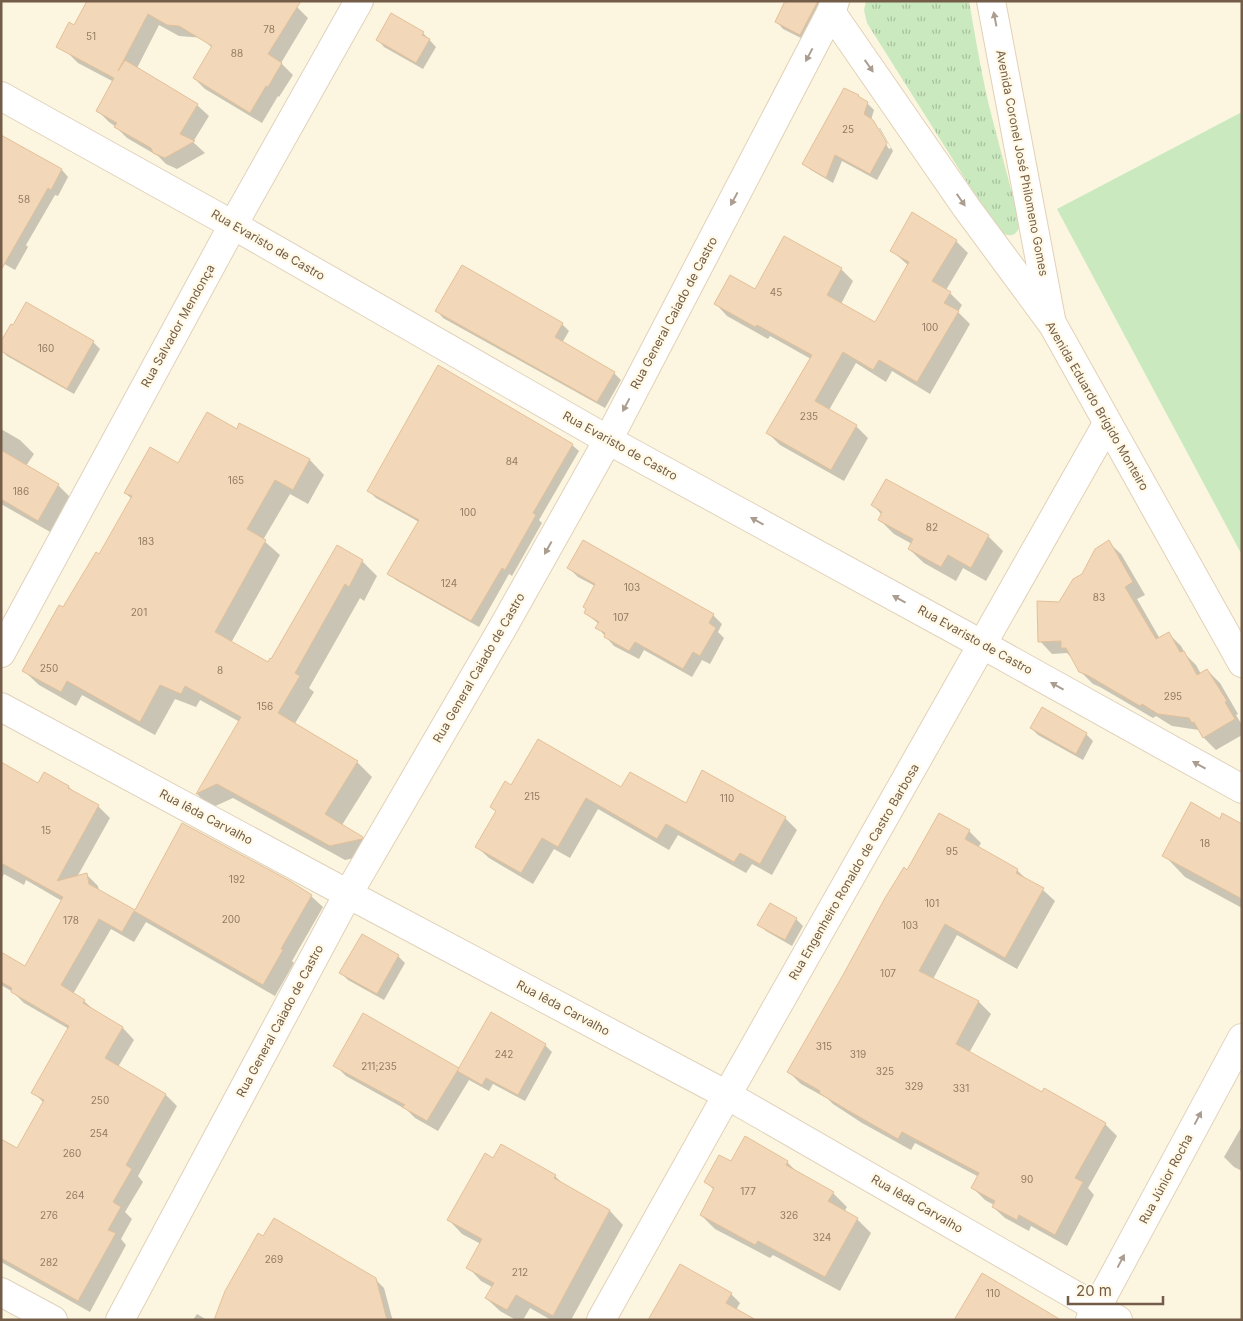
<svg xmlns="http://www.w3.org/2000/svg" width="1243" height="1321" font-family="Inter,sans-serif">
  <style>
    .grass { fill: url(#grass-tufts) }
    .pitch { fill: #cae9bf }
    .shadow { fill: #0003 }
    .building { fill: #f2d7b8; stroke: #e4c098 }
    .lines { fill: none; stroke-linecap: round; stroke-linejoin: round }
    .street-casing { stroke: #e0d2bc; stroke-width: 30 }
    .secondary-casing { stroke: #e2d1b7; stroke-width: 30 }
    .street { stroke: #fff; stroke-width: 28 }
    .secondary { stroke: #fff; stroke-width: 28 }
    .oneway { fill: #ab9e91 }
    .labels { text-anchor: middle; stroke-width: 4.5; stroke-linejoin: round; paint-order: stroke }
    .number-label { font-size: 10px; fill: #937c64 }
    .street-label { font-size: 12px; fill: #735d48; stroke: #fff9e6 }
  </style>
  <defs>
    <pattern id="grass-tufts" width="24" height="20" patternUnits="userSpaceOnUse" patternTransform="scale(1.25)"><rect width="24" height="20" fill="#cae9bf"/><path d="M3 7l-1-3M5 7V3M7 7l1-3M15 17l-1-3M17 17v-4M19 17l1-3" fill="none" stroke="#a8c09d"/></pattern>
  </defs>
  <rect width="100%" height="100%" fill="#fcf5e0"/>
  <path class="grass" d="M 866,1 L 969,1 C 974,30 979,59 985,88 C 989,108 995,128 1000,148 C 1004,163 1008,178 1012,193 C 1015,202 1020,212 1020,222 C 1019,238 1006,239 996,228 L 867,23 L 864,10 Z"/>
  <polygon class="pitch" points="1242,112 1242,555 1057,209"/>
  <g class="shadow">
    <polygon points="125,1 297,7 308,18 281,63 293,75 279,97 278,96 262,123 205,89 194,78 212,48 204,40 205,38 179,36 159,25 137,68 197,105 209,116 193,142 205,153 177,169 166,164 158,156 127,138 116,127 109,122 98,111 114,82 78,63 67,52"/>
    <polygon points="786,1 825,1 807,41 783,29 777,22"/>
    <polygon points="423,33 436,47 423,69 384,47 378,40"/>
    <polygon points="867,103 874,110 871,120 889,149 891,148 879,128 880,128 893,151 877,180 842,161 833,183 811,170 804,164"/>
    <polygon points="5,139 62,170 68,177 58,196 55,195 26,245 28,247 15,270 1,262"/>
    <polygon points="956,241 968,253 946,290 950,293 962,305 958,312 970,324 930,394 892,371 886,382 856,363 829,410 856,426 868,438 844,481 780,445 768,433 811,359 770,336 768,339 727,316 715,303 756,291 841,269 853,281 841,304 875,323 908,265 892,251"/>
    <polygon points="26,304 93,342 100,349 74,394 7,356 1,350"/>
    <polygon points="437,311 562,324 569,331 562,343 614,373 621,380 605,408 443,318"/>
    <polygon points="240,425 310,460 324,475 308,504 290,494 263,540 280,555 231,643 268,664 362,561 377,576 364,601 360,598 309,688 314,692 294,725 357,762 372,777 342,825 362,838 377,853 345,860 233,798 211,808 197,794 240,722 200,700 196,707 175,699 155,735 82,695 76,706 39,685 24,671 99,556 132,499 125,493 178,465 237,431"/>
    <polygon points="1,429 20,440 34,454 26,466 58,485 72,499 52,533 1,504"/>
    <polygon points="572,445 579,451 539,520 542,523 512,576 509,574 479,627 396,580 389,573 419,522 376,498 369,491"/>
    <polygon points="887,480 988,536 1003,551 986,581 963,568 956,581 924,563 909,549 912,544 894,534 880,520 882,515 873,505"/>
    <polygon points="1108,542 1121,554 1145,595 1137,599 1160,639 1168,633 1181,646 1186,655 1196,665 1201,674 1207,670 1220,683 1238,714 1236,715 1242,725 1242,735 1216,750 1204,738 1199,730 1172,726 1156,716 1153,718 1100,687 1093,684 1080,671 1073,659 1067,653 1052,654 1040,641 1060,604"/>
    <polygon points="569,568 713,615 722,624 718,632 724,638 710,664 702,660 692,677 644,650 639,659 614,646 597,627 599,624 585,613 595,586 578,577"/>
    <polygon points="1031,728 1086,734 1093,741 1083,760 1038,735"/>
    <polygon points="1,764 38,784 69,787 76,794 98,806 110,818 77,877 87,875 98,886 99,891 135,911 311,896 323,907 292,961 294,963 275,996 146,922 134,942 111,929 73,994 84,1001 96,1012 123,1028 134,1040 118,1067 165,1094 177,1106 138,1176 143,1182 125,1212 132,1219 121,1239 126,1245 90,1312 1,1262 1,1148 18,1149 44,1103 33,1092 69,1029 24,1003 13,992 1,985 1,954 26,967 62,901 26,880 24,885 4,874 1,880"/>
    <polygon points="511,786 622,789 686,805 785,818 797,830 772,875 752,864 746,873 678,835 669,850 598,809 570,858 554,849 533,884 489,858 477,847 497,812 492,807"/>
    <polygon points="969,831 981,843 978,848 1017,870 1028,881 1043,890 1055,901 1017,969 957,935 933,979 979,1002 991,1014 969,1053 1042,1093 1105,1124 1117,1136 1088,1188 1094,1195 1067,1246 1031,1226 1029,1231 1005,1218 993,1207 994,1205 985,1200 973,1188 979,1177 915,1143 911,1150 862,1123 833,1104 828,1099 801,1084 789,1072 908,871"/>
    <polygon points="1242,832 1242,908 1185,877 1164,855"/>
    <polygon points="796,919 803,926 792,946 766,931 759,925"/>
    <polygon points="398,956 405,963 384,1000 348,980 341,973"/>
    <polygon points="545,1045 552,1052 525,1101 493,1084 489,1091 469,1080 438,1131 415,1118 407,1110 346,1076 335,1065 458,1069"/>
    <polygon points="1242,1126 1242,1171 1234,1167 1224,1157"/>
    <polygon points="493,1160 555,1176 565,1186 610,1211 623,1225 571,1320 551,1320 530,1308 523,1320 516,1320 500,1311 486,1298 492,1287 481,1281 468,1267 481,1244 462,1234 449,1220"/>
    <polygon points="787,1162 799,1174 833,1193 847,1207 844,1212 857,1219 871,1233 840,1291 773,1255 770,1258 715,1229 701,1215 714,1190 706,1182 732,1163"/>
    <polygon points="680,1266 731,1294 740,1303 736,1310 649,1320"/>
    <polygon points="375,1279 384,1288 392,1318 395,1320 215,1320"/>
    <polygon points="197,1314 207,1320 193,1320"/>
  </g>
  <g class="building">
    <polygon points="87,1 301,1 268,54 282,63 268,87 266,86 250,113 193,78 212,46 179,26 167,25 148,14 118,71 125,60 198,104 180,134 195,141 165,158 153,153 151,148 114,127 117,123 96,111 114,78 56,47 69,22 74,25"/>
    <polygon points="785,1 818,1 800,35 775,22"/>
    <polygon points="391,13 424,32 422,35 430,39 416,63 376,40"/>
    <polygon points="844,88 859,95 858,96 868,102 864,114 873,120 887,143 870,174 835,155 826,178 802,164"/>
    <polygon points="1,135 62,169 51,190 48,188 1,270"/>
    <polygon points="912,212 957,240 932,281 951,292 944,303 959,311 917,382 879,360 873,370 843,352 815,401 857,425 831,470 766,433 812,355 757,325 755,327 714,304 730,275 755,289 784,236 842,268 827,295 875,322 909,262 890,251"/>
    <polygon points="462,265 563,323 555,337 615,372 597,402 435,311"/>
    <polygon points="26,302 94,341 67,389 1,351 1,341 11,324 13,325"/>
    <polygon points="438,365 573,444 533,513 536,515 505,570 502,568 471,621 387,574 419,520 367,491"/>
    <polygon points="207,412 237,429 239,423 310,459 293,490 275,480 247,529 266,540 215,632 268,662 270,658 271,659 337,545 363,560 349,587 345,584 295,673 300,676 278,713 358,761 325,814 363,837 362,839 330,846 217,784 196,794 241,717 185,686 181,694 160,685 140,722 67,681 61,692 22,671 59,605 63,607 96,552 99,554 132,496 124,493 150,447 178,463"/>
    <polygon points="1,450 59,484 38,521 1,499"/>
    <polygon points="886,479 989,535 971,568 948,555 941,567 908,549 913,539 878,520 882,512 871,505"/>
    <polygon points="583,540 714,614 709,623 716,628 700,656 693,652 683,669 635,642 629,651 604,637 605,633 595,628 599,622 584,613 586,609 583,607 595,584 567,568"/>
    <polygon points="1109,540 1133,582 1125,587 1156,639 1169,632 1180,652 1184,651 1197,675 1207,669 1227,701 1225,702 1235,719 1203,738 1194,722 1192,723 1189,718 1158,714 1142,704 1140,706 1087,675 1079,672 1066,648 1061,648 1061,641 1038,642 1037,601 1059,602 1073,579 1082,574 1095,549"/>
    <polygon points="1042,707 1087,733 1076,754 1030,728"/>
    <polygon points="538,739 621,787 630,772 686,803 702,770 786,817 760,864 740,853 734,862 666,824 657,839 586,798 558,847 542,838 521,873 475,847 496,811 490,807 505,781 511,785"/>
    <polygon points="1,762 38,783 44,772 69,786 68,788 99,805 57,881 87,873 89,884 135,910 182,823 290,881 312,895 281,949 283,950 263,985 134,911 122,932 99,919 61,985 85,1000 83,1003 123,1027 105,1058 166,1094 126,1165 132,1169 113,1202 121,1207 108,1230 116,1233 78,1301 1,1258 1,1139 17,1148 44,1100 31,1093 69,1026 11,992 12,988 1,982 1,952 25,966 63,897 1,863"/>
    <polygon points="1191,802 1220,819 1222,813 1242,824 1242,899 1162,856"/>
    <polygon points="939,813 970,830 965,839 1018,869 1016,873 1044,888 1005,958 945,924 919,971 979,1001 956,1044 1042,1092 1044,1088 1106,1123 1075,1178 1083,1182 1055,1235 1019,1215 1017,1220 992,1207 995,1201 971,1188 979,1173 902,1132 898,1139 849,1111 819,1093 820,1091 787,1072 843,975 885,898 904,867 907,870"/>
    <polygon points="770,903 797,918 785,940 757,925"/>
    <polygon points="362,934 399,955 377,994 339,973"/>
    <polygon points="491,1012 546,1044 518,1095 486,1078 482,1085 457,1071"/>
    <polygon points="363,1013 459,1068 427,1121 402,1107 405,1105 333,1066"/>
    <polygon points="745,1136 788,1161 786,1165 834,1192 828,1201 858,1218 825,1277 758,1241 755,1245 700,1215 714,1188 704,1182 719,1155 731,1161"/>
    <polygon points="501,1144 556,1175 554,1178 610,1210 553,1316 516,1295 507,1310 485,1298 494,1283 466,1268 482,1239 447,1220 485,1153 493,1158"/>
    <polygon points="274,1218 376,1278 387,1320 214,1320 225,1291 258,1233 263,1236"/>
    <polygon points="680,1264 732,1293 726,1303 756,1320 648,1320"/>
    <polygon points="982,1273 1061,1320 954,1320"/>
  </g>
  <g class="lines">
    <defs>
      <g id="street">
        <polyline points="1,96 233,225 608,440 983,645 1242,789"/>
        <polyline points="1,653 233,225 359,1"/>
        <polyline points="1,707 348,894 727,1095 1118,1320"/>
        <polyline points="1,1292 53,1320"/>
        <polyline points="1090,1320 1242,1038"/>
      </g>
      <g id="secondary">
        <polyline points="991,1 1051,319"/>
        <polyline points="831,12 966,207 1053,325 1242,663"/>
        <polyline points="120,1320 348,894 502,629 608,440 831,12 835,1"/>
        <polyline points="601,1320 727,1095 1107,424"/>
      </g>
    </defs>
    <use href="#street" class="street-casing"/>
    <use href="#secondary" class="secondary-casing"/>
    <use href="#street" class="street"/>
    <use href="#secondary" class="secondary"/>
  </g>
  <defs><path id="oneway-solid" d="M-6-.8H1V-3.2L6.5 0L1 3.2V.8H-6Z" transform="scale(1.25)"/></defs>
  <g class="oneway">
    <use href="#oneway-solid" transform="translate(995 19) rotate(-101)"/>
    <use href="#oneway-solid" transform="translate(809 55) rotate(118)"/>
    <use href="#oneway-solid" transform="translate(869 66) rotate(55)"/>
    <use href="#oneway-solid" transform="translate(734 199) rotate(118)"/>
    <use href="#oneway-solid" transform="translate(961 200) rotate(55)"/>
    <use href="#oneway-solid" transform="translate(626 405) rotate(118)"/>
    <use href="#oneway-solid" transform="translate(757 521) rotate(-151)"/>
    <use href="#oneway-solid" transform="translate(548 548) rotate(119)"/>
    <use href="#oneway-solid" transform="translate(899 599) rotate(-151)"/>
    <use href="#oneway-solid" transform="translate(1057 686) rotate(-151)"/>
    <use href="#oneway-solid" transform="translate(1199 765) rotate(-151)"/>
    <use href="#oneway-solid" transform="translate(1198 1118) rotate(-62)"/>
    <use href="#oneway-solid" transform="translate(1121 1261) rotate(-62)"/>
  </g>
  <g class="labels">
    <g class="number-label">
      <text x="269" y="33">78</text>
      <text x="91" y="40">51</text>
      <text x="237" y="57">88</text>
      <text x="848" y="133">25</text>
      <text x="24" y="203">58</text>
      <text x="776" y="296">45</text>
      <text x="930" y="331">100</text>
      <text x="46" y="352">160</text>
      <text x="809" y="420">235</text>
      <text x="512" y="465">84</text>
      <text x="236" y="484">165</text>
      <text x="21" y="495">186</text>
      <text x="468" y="516">100</text>
      <text x="932" y="531">82</text>
      <text x="146" y="545">183</text>
      <text x="449" y="587">124</text>
      <text x="632" y="591">103</text>
      <text x="1099" y="601">83</text>
      <text x="139" y="616">201</text>
      <text x="621" y="621">107</text>
      <text x="49" y="672">250</text>
      <text x="220" y="674">8</text>
      <text x="1173" y="700">295</text>
      <text x="265" y="710">156</text>
      <text x="532" y="800">215</text>
      <text x="727" y="802">110</text>
      <text x="46" y="834">15</text>
      <text x="1205" y="847">18</text>
      <text x="952" y="855">95</text>
      <text x="237" y="883">192</text>
      <text x="932" y="907">101</text>
      <text x="231" y="923">200</text>
      <text x="71" y="924">178</text>
      <text x="910" y="929">103</text>
      <text x="888" y="977">107</text>
      <text x="824" y="1050">315</text>
      <text x="504" y="1058">242</text>
      <text x="858" y="1058">319</text>
      <text x="379" y="1070">211;235</text>
      <text x="885" y="1075">325</text>
      <text x="914" y="1090">329</text>
      <text x="961" y="1092">331</text>
      <text x="100" y="1104">250</text>
      <text x="99" y="1137">254</text>
      <text x="72" y="1157">260</text>
      <text x="1027" y="1183">90</text>
      <text x="748" y="1195">177</text>
      <text x="75" y="1199">264</text>
      <text x="49" y="1219">276</text>
      <text x="789" y="1219">326</text>
      <text x="822" y="1241">324</text>
      <text x="274" y="1263">269</text>
      <text x="49" y="1266">282</text>
      <text x="520" y="1276">212</text>
      <text x="993" y="1297">110</text>
    </g>
    <g class="street-label">
      <text transform="translate(1022 163) rotate(79)" y="4">Avenida Coronel José Philomeno Gomes</text>
      <text transform="translate(268 245) rotate(30)" y="4">Rua Evaristo de Castro</text>
      <text transform="translate(674 313) rotate(-62)" y="4">Rua General Caiado de Castro</text>
      <text transform="translate(178 326) rotate(-61)" y="4">Rua Salvador Mendonça</text>
      <text transform="translate(1097 406) rotate(60)" y="4">Avenida Eduardo Brígido Monteiro</text>
      <text transform="translate(620 446) rotate(29)" y="4">Rua Evaristo de Castro</text>
      <text transform="translate(975 640) rotate(29)" y="4">Rua Evaristo de Castro</text>
      <text transform="translate(479 668) rotate(-60)" y="4">Rua General Caiado de Castro</text>
      <text transform="translate(206 817) rotate(28)" y="4">Rua Iêda Carvalho</text>
      <text transform="translate(854 872) rotate(-60)" y="4">Rua Engenheiro Ronaldo de Castro Barbosa</text>
      <text transform="translate(563 1008) rotate(28)" y="4">Rua Iêda Carvalho</text>
      <text transform="translate(280 1021) rotate(-62)" y="4">Rua General Caiado de Castro</text>
      <text transform="translate(1166 1179) rotate(-62)" y="4">Rua Júnior Rocha</text>
      <text transform="translate(917 1204) rotate(30)" y="4">Rua Iêda Carvalho</text>
    </g>
  </g>
  <rect width="1243" height="1321" fill="none" stroke="#735d48" stroke-width="5"/>
  <path d="M1068 1296v8h95v-8" fill="none" stroke="#735d48" stroke-width="2.5"/>
  <text x="1076" y="1296" font-size="15" fill="#735d48" stroke="#fff9e6" stroke-width="4" paint-order="stroke">20 m</text>
</svg>
